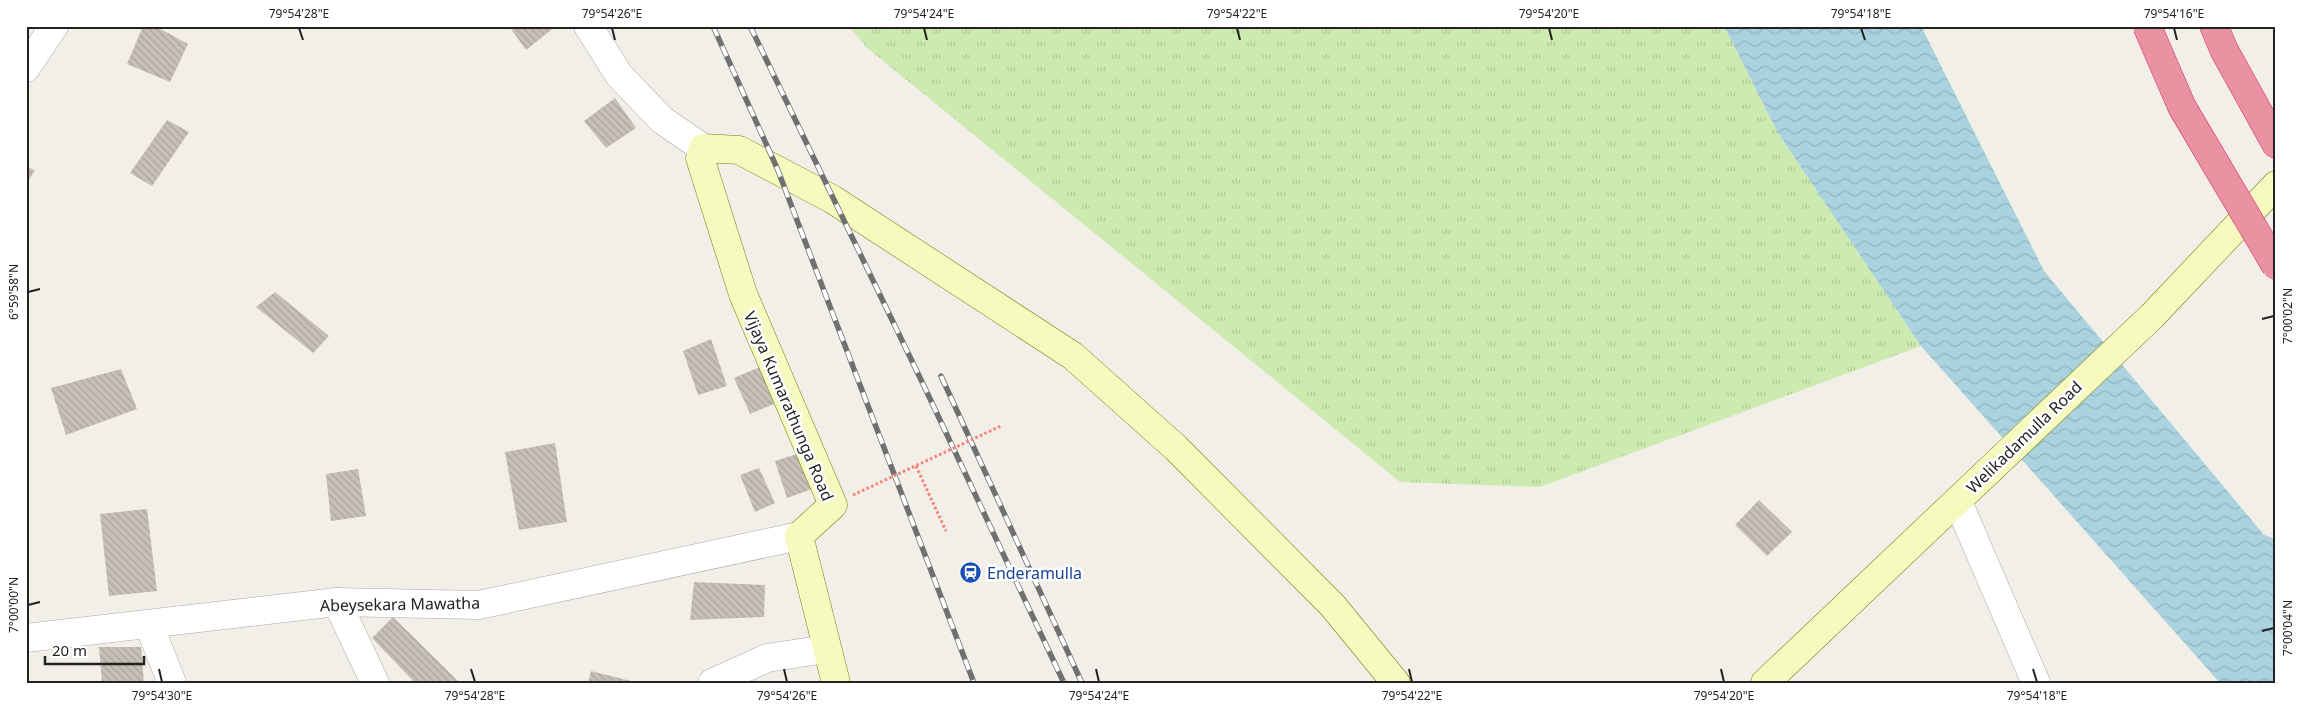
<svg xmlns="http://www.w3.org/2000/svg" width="2302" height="709" font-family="'Noto Sans',sans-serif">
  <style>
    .grass { fill: url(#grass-tufts) }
    .water { fill: url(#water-waves) }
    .building { fill: url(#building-back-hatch) }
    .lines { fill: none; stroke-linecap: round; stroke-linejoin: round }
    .street-casing { stroke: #a9a9a9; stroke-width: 29 }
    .secondary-casing { stroke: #707d05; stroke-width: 29 }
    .highway-casing { stroke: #dc2a67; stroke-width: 29 }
    .path { stroke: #fa8072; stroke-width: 3; stroke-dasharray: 2.5 2.5; stroke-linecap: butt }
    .street { stroke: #fff; stroke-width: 28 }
    .secondary { stroke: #f7fabf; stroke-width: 28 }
    .highway { stroke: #e892a2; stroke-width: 28 }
    .rail-casing { stroke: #707070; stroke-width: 5.5 }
    .rail { stroke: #fff; stroke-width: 4; stroke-dasharray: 11; stroke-linecap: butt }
    .highway-bridge-casing { stroke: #dc2a67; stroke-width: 29; stroke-linecap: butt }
    .path-bridge { stroke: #fa8072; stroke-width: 3; stroke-dasharray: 2.5 2.5; stroke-linecap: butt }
    .highway-bridge { stroke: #e892a2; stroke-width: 28 }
    .ticks { fill: none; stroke: #222; stroke-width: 2 }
    .labels { text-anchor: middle; stroke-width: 5; stroke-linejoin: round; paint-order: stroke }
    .street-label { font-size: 16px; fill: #222; stroke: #fff }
    .transit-label { font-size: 16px; fill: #164399; stroke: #fff; text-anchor: start }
    .neatline { fill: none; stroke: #222; stroke-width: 2 }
    .ticks-label { font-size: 12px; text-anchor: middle; fill: #222 }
  </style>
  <defs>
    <pattern id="grass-tufts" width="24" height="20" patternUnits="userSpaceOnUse" patternTransform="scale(1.25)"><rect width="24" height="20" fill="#cdebb0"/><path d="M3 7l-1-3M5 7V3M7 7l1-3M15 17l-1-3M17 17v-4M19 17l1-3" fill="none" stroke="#b0c997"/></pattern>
    <pattern id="water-waves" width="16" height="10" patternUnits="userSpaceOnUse" patternTransform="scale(1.25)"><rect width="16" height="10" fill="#aad3df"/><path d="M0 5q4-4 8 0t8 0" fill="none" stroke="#92b5bf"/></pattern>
    <pattern id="building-back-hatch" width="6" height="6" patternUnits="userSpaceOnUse" patternTransform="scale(1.25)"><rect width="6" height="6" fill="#c7bfb8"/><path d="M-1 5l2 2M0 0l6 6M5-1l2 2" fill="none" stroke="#aba49e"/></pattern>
  </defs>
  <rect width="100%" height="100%" fill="#f2efe9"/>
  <polygon class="grass" points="849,26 1724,26 1778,133 1921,346 1540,487 1400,482 866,47"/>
  <polygon class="water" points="1724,26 1921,26 2044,271 2264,535 2276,539 2276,683 2220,683 1921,346 1778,133"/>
  <g class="building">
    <polygon points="143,26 155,26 188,44 170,82 127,64"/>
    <polygon points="509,26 556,26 526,50"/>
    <polygon points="615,98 636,128 606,148 584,121"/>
    <polygon points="167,120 189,132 152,186 130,173"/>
    <polygon points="26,165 35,171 26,183"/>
    <polygon points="275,292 329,336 313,353 256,307"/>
    <polygon points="711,339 727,386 698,395 683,351"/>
    <polygon points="760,367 776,403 750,414 734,378"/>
    <polygon points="121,369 137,409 66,435 51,388"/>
    <polygon points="555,443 567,522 519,530 505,452"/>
    <polygon points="800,453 812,489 787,498 775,461"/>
    <polygon points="759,468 775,503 755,512 740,475"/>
    <polygon points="358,469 366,516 331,521 326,474"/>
    <polygon points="1759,500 1792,532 1767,556 1735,525"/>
    <polygon points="147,509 157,591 109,596 100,514"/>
    <polygon points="694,582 765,585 764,617 690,620"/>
    <polygon points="393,617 460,683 415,683 372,638"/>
    <polygon points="99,647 141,647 144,683 102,683"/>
    <polygon points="591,671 635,682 635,683 588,683"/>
  </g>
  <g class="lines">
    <defs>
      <g id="street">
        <polyline points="588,26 619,75 662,120 703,148"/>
        <polyline points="26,68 54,26"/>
        <polyline points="1958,502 2036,683"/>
        <polyline points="337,602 375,683"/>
        <polyline points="149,625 172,683"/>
        <polyline points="26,638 337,602 479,605 799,536"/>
        <polyline points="712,683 767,658 826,649"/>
      </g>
      <g id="secondary">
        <polyline points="836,683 799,536 833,505 743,294 700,158 703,148 739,150 832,199 1073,356 1176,448 1333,606 1396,683"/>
        <polyline points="1765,683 2152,316 2276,185"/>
      </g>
      <polyline id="highway" points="2214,26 2224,50 2276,144"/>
    </defs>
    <use href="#street" class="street-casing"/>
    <use href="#secondary" class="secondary-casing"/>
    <use href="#highway" class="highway-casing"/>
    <polyline class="path" points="916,466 946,531"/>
    <use href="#street" class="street"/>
    <use href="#secondary" class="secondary"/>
    <use href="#highway" class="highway"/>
    <defs>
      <g id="rail">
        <polyline points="713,26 777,168 974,683"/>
        <polyline points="750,26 924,386 1064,683"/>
        <polyline points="941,376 1082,683"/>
      </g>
    </defs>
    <use href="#rail" class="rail-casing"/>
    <use href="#rail" class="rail"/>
    <defs>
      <polyline id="highway-bridge" points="2147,26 2182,107 2276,266"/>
    </defs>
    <use href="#highway-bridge" class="highway-bridge-casing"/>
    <polyline class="path-bridge" points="853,495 1001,426"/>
    <use href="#highway-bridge" class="highway-bridge"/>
  </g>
  <path class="ticks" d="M 299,28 L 303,40M 612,28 L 615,40M 924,28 L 927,40M 1237,28 L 1240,40M 1549,28 L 1552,40M 1861,28 L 1865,40M 2174,28 L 2177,40M 28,292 L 40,289M 2262,319 L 2274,316M 28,605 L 40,602M 2262,631 L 2274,628M 159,669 L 162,682M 471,669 L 475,682M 784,669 L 787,682M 1096,669 L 1099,682M 1409,669 L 1412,682M 1721,669 L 1724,682M 2033,669 L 2037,682"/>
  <defs>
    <symbol id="station-disc" viewBox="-11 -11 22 22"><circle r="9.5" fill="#1a4fb4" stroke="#fff"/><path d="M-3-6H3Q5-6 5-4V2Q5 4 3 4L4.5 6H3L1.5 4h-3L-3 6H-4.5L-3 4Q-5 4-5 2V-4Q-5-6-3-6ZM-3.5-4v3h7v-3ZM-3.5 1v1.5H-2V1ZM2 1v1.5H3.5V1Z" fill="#fff"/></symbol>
  </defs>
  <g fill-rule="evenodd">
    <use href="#station-disc" x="958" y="560" width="25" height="25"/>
  </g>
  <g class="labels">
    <g class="street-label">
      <text transform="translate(789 406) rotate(67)" y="6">Vijaya Kumarathunga Road</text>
      <text transform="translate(2024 437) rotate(-44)" y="6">Welikadamulla Road</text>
      <text transform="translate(400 604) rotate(-1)" y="6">Abeysekara Mawatha</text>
    </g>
    <g class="transit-label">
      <text x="987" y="579">Enderamulla</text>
    </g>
  </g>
  <rect width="2302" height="709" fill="none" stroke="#ffffff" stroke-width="55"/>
  <path d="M45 656v8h99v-8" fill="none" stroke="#222222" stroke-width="2.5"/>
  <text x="52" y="656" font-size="15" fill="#222222" stroke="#ffffff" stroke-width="4" paint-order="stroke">20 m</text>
  <rect x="28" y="28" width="2246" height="654" class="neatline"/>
  <g class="ticks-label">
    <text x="299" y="18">79°54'28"E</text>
    <text x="612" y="18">79°54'26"E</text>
    <text x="924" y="18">79°54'24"E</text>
    <text x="1237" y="18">79°54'22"E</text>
    <text x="1549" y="18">79°54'20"E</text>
    <text x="1861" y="18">79°54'18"E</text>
    <text x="2174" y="18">79°54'16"E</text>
    <text transform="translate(14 292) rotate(-90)" y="4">6°59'58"N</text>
    <text transform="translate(2288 316) rotate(-90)" y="4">7°00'02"N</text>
    <text transform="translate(14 605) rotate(-90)" y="4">7°00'00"N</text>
    <text transform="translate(2288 628) rotate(-90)" y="4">7°00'04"N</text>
    <text x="162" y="700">79°54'30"E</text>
    <text x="475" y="700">79°54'28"E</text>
    <text x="787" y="700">79°54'26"E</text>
    <text x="1099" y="700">79°54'24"E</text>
    <text x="1412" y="700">79°54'22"E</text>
    <text x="1724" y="700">79°54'20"E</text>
    <text x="2037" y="700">79°54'18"E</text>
  </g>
</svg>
